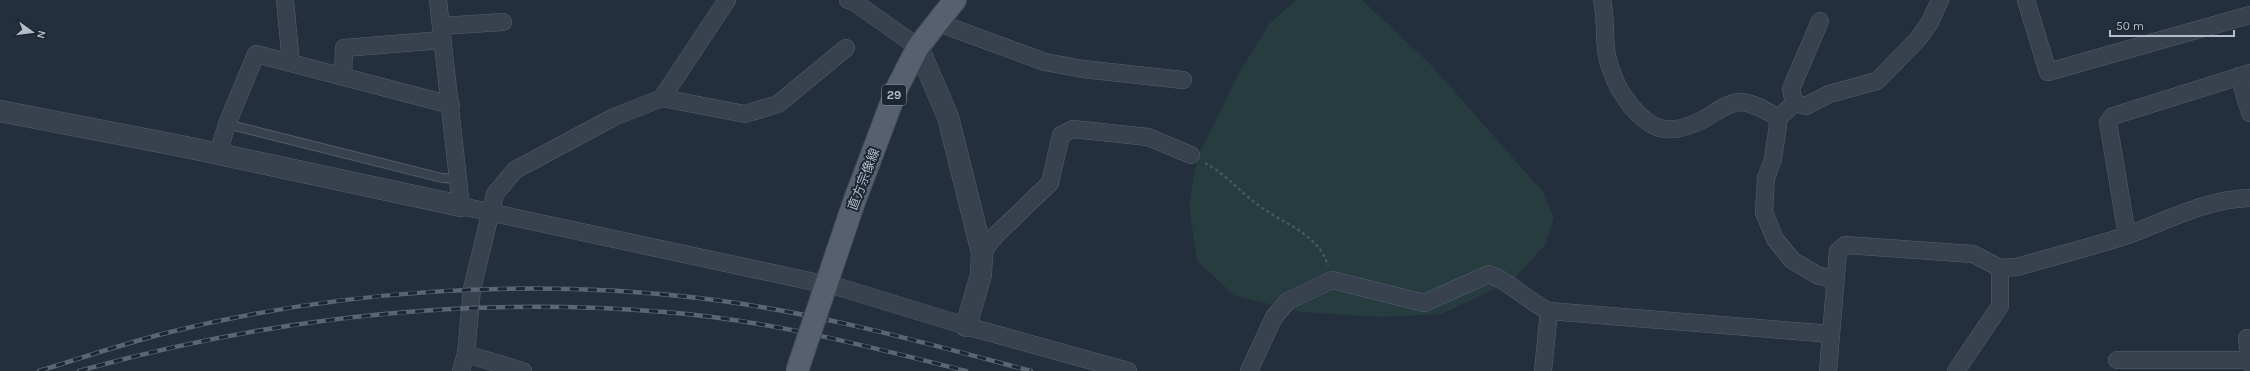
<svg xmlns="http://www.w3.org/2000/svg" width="2250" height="371" font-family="Karla,'Noto Sans JP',sans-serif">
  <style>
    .green { fill: #263c3f }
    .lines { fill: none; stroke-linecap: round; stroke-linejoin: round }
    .service-casing { stroke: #565f6c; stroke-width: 10 }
    .minor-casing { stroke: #565f6c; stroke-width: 18 }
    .tertiary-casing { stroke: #565f6c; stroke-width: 22 }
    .primary-casing { stroke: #414a57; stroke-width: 24 }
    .path { stroke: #44595c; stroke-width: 2.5; stroke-dasharray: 3 3; stroke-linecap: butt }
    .service { stroke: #38414e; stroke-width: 8 }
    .minor { stroke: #38414e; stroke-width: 17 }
    .tertiary { stroke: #38414e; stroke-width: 21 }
    .primary { stroke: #56606e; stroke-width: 22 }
    .rail-casing { stroke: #5a6575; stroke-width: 4.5 }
    .rail { stroke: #1d2633; stroke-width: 3; stroke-dasharray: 9; stroke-linecap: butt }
    .primary-bridge-casing { stroke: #414a57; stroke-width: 24; stroke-linecap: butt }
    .primary-bridge { stroke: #56606e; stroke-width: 22 }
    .labels { text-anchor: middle; stroke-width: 4; stroke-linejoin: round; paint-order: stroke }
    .shield { fill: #1d2633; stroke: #878f9c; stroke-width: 1 }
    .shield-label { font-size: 12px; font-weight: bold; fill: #b4bcc9 }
    .street-label { font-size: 13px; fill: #b4bcc9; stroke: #1d2633 }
  </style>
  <rect width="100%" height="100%" fill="#242f3e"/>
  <polygon class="green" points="1296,0 1362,0 1430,64 1544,193 1554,218 1545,245 1513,280 1442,314 1381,317 1302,312 1235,296 1197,261 1189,205 1197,158 1239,73 1250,55 1270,23"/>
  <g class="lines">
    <defs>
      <polyline id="service" points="227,124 442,178 459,179"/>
      <g id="minor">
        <polyline points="285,0 291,63"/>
        <polyline points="438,0 461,206 842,288 966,326 1128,371"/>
        <polyline points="848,0 854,2 918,47"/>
        <path d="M 1602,0 C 1606,17 1604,31 1606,48 C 1606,58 1611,70 1615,80 C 1618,89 1625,98 1631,106 C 1652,131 1669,136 1700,121 C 1713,115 1725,103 1740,102 C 1753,102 1768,112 1779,118"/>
        <polyline points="2026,0 2048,72 2250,15"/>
        <polyline points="936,22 1045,62 1083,69 1183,80"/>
        <polyline points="441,26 503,22"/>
        <polyline points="2239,76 2250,113"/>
        <polyline points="343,77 344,48 442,40"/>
        <polyline points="662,98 745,114 778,104 846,48"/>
        <polyline points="1794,103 1791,89 1820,21"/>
        <polyline points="218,154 227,124 256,54 451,105"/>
        <polyline points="2127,235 2108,122 2113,116 2250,73"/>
        <polyline points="982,253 996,235 1050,183 1061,135 1073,129 1148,137 1191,155"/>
        <polyline points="1835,280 1817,275 1792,260 1775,239 1764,212 1766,178 1773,159 1779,118 1794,103 1806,106 1829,94 1877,81 1918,39 1930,22 1940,0"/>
        <polyline points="2247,338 2250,363"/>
        <polyline points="466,354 523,371"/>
        <polyline points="2117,360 2250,360"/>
        <polyline points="461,371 466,354 472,289 495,194 515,170 614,117 662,98 727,0"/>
        <path d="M 1249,371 L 1274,317 L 1288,301 L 1332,280 L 1424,303 L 1489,274 C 1511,282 1527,301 1549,311 L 1831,334"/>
        <polyline points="1543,371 1549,311"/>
        <path d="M 1828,371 L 1838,251 L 1845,245 L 1973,254 L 2000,268 L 2017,267 C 2054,256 2092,247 2128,235 C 2168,220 2207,199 2250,198"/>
        <polyline points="1956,371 2000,306 2000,268"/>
      </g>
      <g id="tertiary">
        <polyline points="918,47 948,117 982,253 981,275 966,326"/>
        <polyline points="0,111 186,147 461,206"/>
      </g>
      <polyline id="primary" points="854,202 897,88 918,47 955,0"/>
    </defs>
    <use href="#service" class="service-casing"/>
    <use href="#minor" class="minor-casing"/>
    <use href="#tertiary" class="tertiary-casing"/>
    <use href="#primary" class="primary-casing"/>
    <path class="path" d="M 1205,163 C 1226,174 1241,193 1261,207 C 1284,224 1319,234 1328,266"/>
    <use href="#service" class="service"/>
    <use href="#minor" class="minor"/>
    <use href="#tertiary" class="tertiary"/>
    <use href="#primary" class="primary"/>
    <defs>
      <g id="rail">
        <path d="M 39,371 C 81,358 123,344 166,333 C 339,290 522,278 699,298 C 811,311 922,342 1031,371"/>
        <path d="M 79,371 C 269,318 468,296 665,312 C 767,320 867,346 966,371"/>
      </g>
    </defs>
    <use href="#rail" class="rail-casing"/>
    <use href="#rail" class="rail"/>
    <defs>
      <polyline id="primary-bridge" points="797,371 854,202"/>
    </defs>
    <use href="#primary-bridge" class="primary-bridge-casing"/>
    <use href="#primary-bridge" class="primary-bridge"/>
  </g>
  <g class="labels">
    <rect class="shield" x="882" y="85" width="24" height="20" rx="3"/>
    <g class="shield-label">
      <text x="894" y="99">29</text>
    </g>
    <g class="street-label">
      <text transform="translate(863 179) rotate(-69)" y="5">直方宗像線</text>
    </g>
  </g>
  <g transform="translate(32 32) rotate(104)" stroke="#1d2633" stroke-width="3" paint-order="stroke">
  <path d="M0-3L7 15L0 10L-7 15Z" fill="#b4bcc9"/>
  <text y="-6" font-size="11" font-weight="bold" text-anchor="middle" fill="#b4bcc9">N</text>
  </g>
  <path d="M2110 30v6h124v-6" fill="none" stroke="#b4bcc9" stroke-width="2"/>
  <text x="2116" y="30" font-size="12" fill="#b4bcc9" stroke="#1d2633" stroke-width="3" paint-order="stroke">50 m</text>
</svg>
